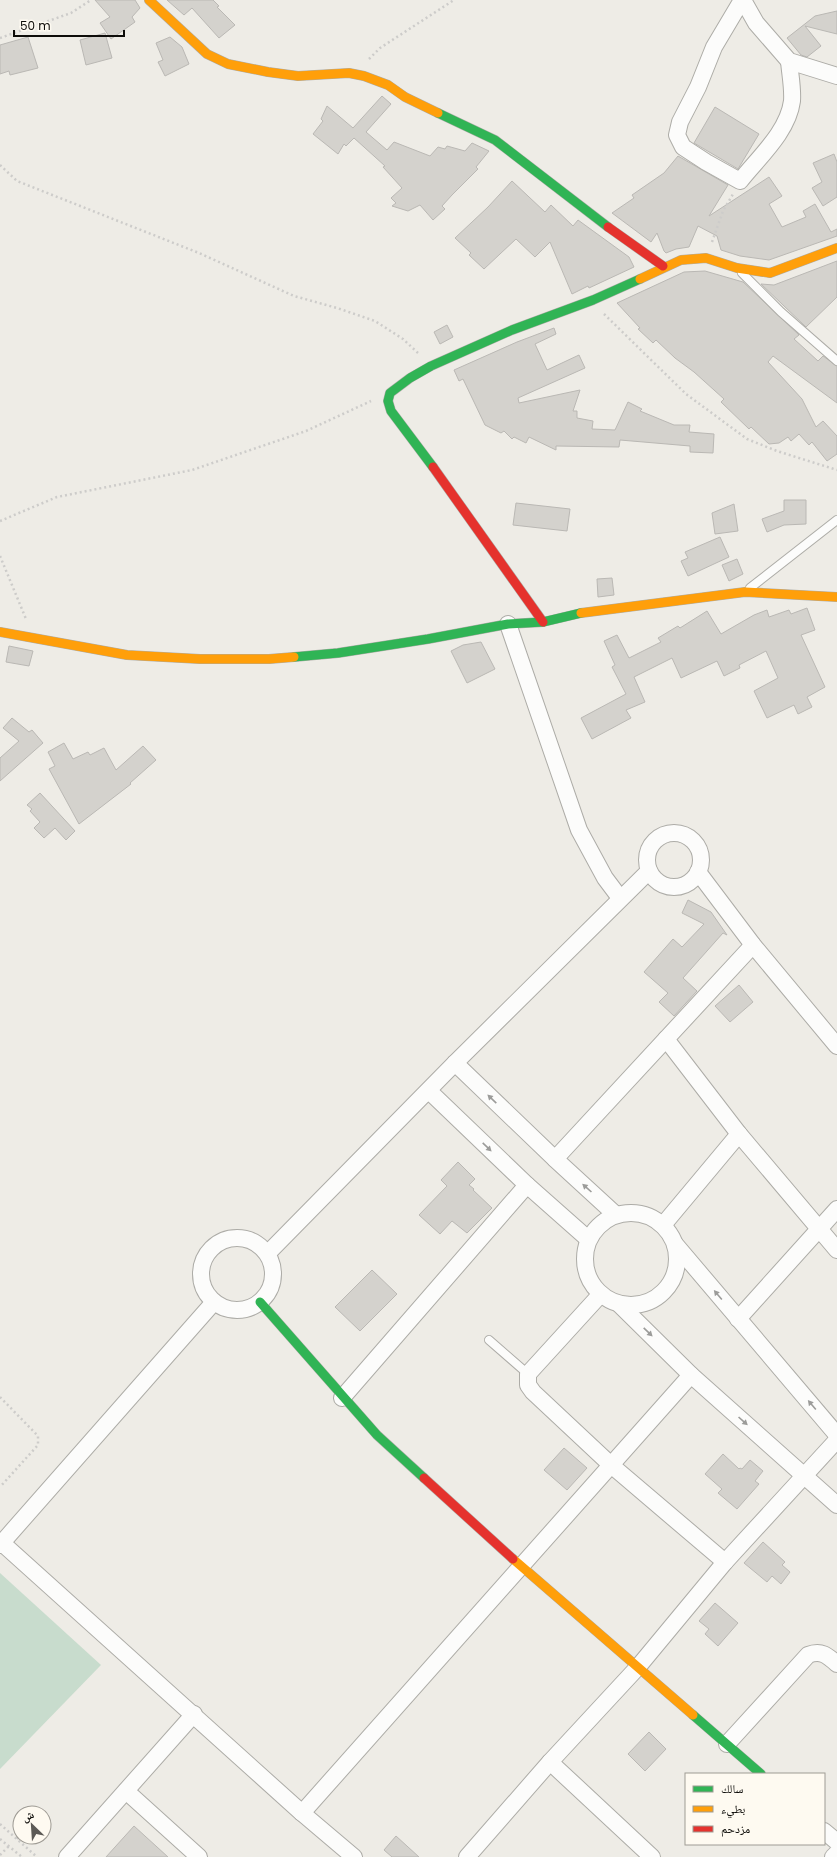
<svg xmlns="http://www.w3.org/2000/svg" width="837" height="1857" font-family="Poppins,'Noto Naskh Arabic',sans-serif">
  <style>
    .green { fill: #c8dccd }
    .building { fill: #d4d2cd; stroke: #bab8b4 }
    .lines { fill: none; stroke-linecap: round; stroke-linejoin: round }
    .lane-casing { stroke: #adaca7; stroke-width: 10 }
    .street-casing { stroke: #adaca7; stroke-width: 18 }
    .fast-casing { stroke: #adaca7; stroke-width: 10 }
    .slow-casing { stroke: #adaca7; stroke-width: 10 }
    .jam-casing { stroke: #adaca7; stroke-width: 10 }
    .path { stroke: #cdccca; stroke-width: 2.5; stroke-dasharray: 2 3; stroke-linecap: butt }
    .lane { stroke: #fcfcfb; stroke-width: 8 }
    .street { stroke: #fcfcfb; stroke-width: 16 }
    .fast { stroke: #30b455; stroke-width: 9 }
    .slow { stroke: #ff9f0a; stroke-width: 9 }
    .jam { stroke: #e5322d; stroke-width: 9 }
    .oneway { fill: #9c9c9a }
  </style>
  <rect width="100%" height="100%" fill="#eeece6"/>
  <polygon class="green" points="0,1573 101,1665 0,1769"/>
  <g class="building">
    <polygon points="95,0 135,0 140,8 132,17 135,22 111,39 100,23 110,17"/>
    <polygon points="167,0 213,0 219,6 217,7 235,25 219,38 192,8 184,15"/>
    <polygon points="837,11 837,34 805,26 821,46 807,57 801,55 787,38 815,16"/>
    <polygon points="105,33 112,58 86,65 80,40"/>
    <polygon points="28,37 38,68 10,75 9,71 0,74 0,45"/>
    <polygon points="170,37 182,47 189,64 165,76 158,62 163,60 156,43"/>
    <polygon points="382,96 391,104 366,132 387,150 394,142 430,156 438,147 445,149 447,146 465,151 472,143 489,151 476,167 478,169 452,195 442,206 445,209 433,220 420,205 408,211 392,206 396,203 391,198 402,188 383,167 385,166 354,138 346,146 344,144 338,154 313,134 323,121 321,119 327,106 353,128"/>
    <polygon points="715,107 759,134 738,169 694,143"/>
    <polygon points="834,154 837,162 837,197 823,206 812,188 822,182 813,163"/>
    <polygon points="678,156 728,185 709,216 769,177 782,196 769,204 782,227 806,217 803,211 815,204 831,232 837,229 837,236 769,260 740,256 721,250 717,236 698,226 689,247 676,249 666,253 664,251 657,233 651,242 612,213 634,198 632,195 664,173"/>
    <polygon points="512,181 545,212 551,205 573,226 578,220 629,257 634,267 589,288 588,286 572,294 550,242 535,257 516,239 484,269 469,255 471,253 455,238 488,207"/>
    <polygon points="837,261 837,297 806,327 761,284 774,285"/>
    <polygon points="705,271 743,282 799,335 794,339 818,361 823,356 837,366 837,403 773,356 768,362 802,399 816,427 823,421 837,436 837,454 827,461 812,442 809,445 799,434 791,441 788,437 779,443 769,444 751,427 749,429 721,402 724,399 694,372 675,358 656,340 653,343 638,329 640,328 617,303 684,272"/>
    <polygon points="447,325 453,337 440,344 434,332"/>
    <polygon points="554,328 556,334 535,344 547,370 579,355 585,368 518,398 519,403 580,390 573,411 577,411 577,418 593,421 592,429 615,430 628,402 642,409 640,411 674,425 690,425 689,432 714,434 713,453 690,452 690,446 620,440 619,447 556,446 556,450 529,437 526,443 514,437 512,439 504,431 501,433 485,425 463,379 459,381 454,370 517,342"/>
    <polygon points="784,500 806,500 806,524 784,525 767,532 762,519 784,511"/>
    <polygon points="516,503 570,509 567,531 513,525"/>
    <polygon points="734,504 738,531 715,534 712,513"/>
    <polygon points="720,537 729,557 688,576 681,561 688,558 685,552"/>
    <polygon points="737,559 743,574 729,581 722,565"/>
    <polygon points="612,578 614,595 598,597 597,579"/>
    <polygon points="807,608 815,630 801,635 825,687 807,697 812,707 798,714 794,705 767,718 754,691 778,678 766,651 739,665 740,668 724,676 717,661 681,678 672,658 634,677 645,702 626,710 631,718 592,739 581,718 626,694 612,667 615,665 604,641 617,635 629,658 661,642 658,638 678,626 680,628 707,611 721,634 754,615 767,610 769,617 789,610 791,614"/>
    <polygon points="481,642 495,669 467,683 451,651 463,645"/>
    <polygon points="9,646 33,651 29,666 6,662"/>
    <polygon points="12,718 29,732 32,730 43,743 0,781 0,758 19,741 3,728"/>
    <polygon points="64,743 73,759 88,752 90,755 104,748 116,770 143,746 156,760 130,783 131,784 79,824 49,769 55,766 48,752"/>
    <polygon points="40,793 75,831 66,840 55,828 44,838 34,828 40,822 30,811 32,809 27,805"/>
    <polygon points="688,900 711,912 727,935 723,933 683,978 697,991 674,1016 659,1002 668,993 644,972 673,939 682,947 704,924 682,913"/>
    <polygon points="739,985 753,1002 730,1022 715,1006"/>
    <polygon points="458,1162 475,1179 469,1185 474,1189 473,1190 492,1208 467,1233 452,1221 440,1234 419,1215 447,1186 441,1180"/>
    <polygon points="372,1270 397,1294 360,1331 335,1307"/>
    <polygon points="564,1448 587,1468 567,1490 544,1470"/>
    <polygon points="723,1454 739,1469 740,1468 742,1469 750,1460 763,1471 755,1481 759,1484 737,1509 718,1493 722,1489 705,1474"/>
    <polygon points="763,1542 785,1562 782,1565 790,1572 781,1584 772,1576 767,1582 744,1563"/>
    <polygon points="715,1603 738,1623 718,1646 705,1634 709,1629 699,1621"/>
    <polygon points="649,1732 666,1749 645,1771 628,1754"/>
    <polygon points="134,1826 168,1857 106,1857"/>
    <polygon points="396,1836 419,1857 392,1857 384,1850"/>
  </g>
  <g class="lines">
    <defs>
      <g id="lane">
        <polyline points="742,273 781,312 837,361"/>
        <polyline points="750,588 837,520"/>
        <polyline points="489,1340 528,1374"/>
      </g>
      <g id="street">
        <path d="M 742,0 L 714,47 L 698,87 L 680,122 L 677,135 L 683,147 L 706,162 L 740,181 C 758,158 788,132 792,101 C 793,88 790,74 789,61"/>
        <polyline points="743,0 756,23 789,61 837,76"/>
        <polyline points="508,624 579,830 605,878 620,898"/>
        <circle cx="674" cy="860" r="27"/>
        <polyline points="698,872 753,945 837,1046"/>
        <polyline points="666,1039 739,1134 837,1250"/>
        <polyline points="455,1063 555,1159 616,1215"/>
        <polyline points="429,1091 527,1185 588,1239"/>
        <polyline points="555,1159 753,945"/>
        <circle cx="631" cy="1259" r="46"/>
        <polyline points="663,1225 739,1134"/>
        <circle cx="237" cy="1274" r="36"/>
        <polyline points="675,1244 837,1435"/>
        <polyline points="268,1253 455,1063 649,871"/>
        <polyline points="600,1295 528,1374 528,1385 533,1392 611,1465 725,1562"/>
        <polyline points="620,1305 691,1375 837,1505"/>
        <polyline points="738,1319 837,1209"/>
        <polyline points="342,1398 527,1185"/>
        <polyline points="2,1543 302,1813 354,1857"/>
        <polyline points="0,1545 214,1302"/>
        <path d="M 727,1744 L 808,1655 C 821,1650 827,1655 837,1664"/>
        <polyline points="550,1762 652,1857"/>
        <polyline points="126,1791 199,1857"/>
        <polyline points="302,1813 691,1375"/>
        <polyline points="824,1831 837,1842"/>
        <polyline points="67,1857 194,1714"/>
        <polyline points="467,1857 550,1762 638,1667 725,1562 837,1440"/>
        <polyline points="833,1857 837,1853"/>
      </g>
      <g id="fast">
        <polyline points="438,113 495,140 608,227"/>
        <polyline points="433,467 391,411 388,401 390,393 410,378 431,366 512,330 593,300 640,279"/>
        <polyline points="294,657 338,653 428,639 508,624 543,622 581,613"/>
        <polyline points="260,1302 377,1435 424,1478"/>
        <polyline points="693,1715 761,1774"/>
      </g>
      <g id="slow">
        <polyline points="149,0 207,54 228,64 268,72 298,76 349,73 364,76 388,85 405,97 438,113"/>
        <polyline points="640,279 681,260 706,258 737,268 770,273 837,248"/>
        <polyline points="581,613 745,592 837,597"/>
        <polyline points="0,632 127,655 200,659 269,659 294,657"/>
        <polyline points="513,1559 693,1715"/>
      </g>
      <g id="jam">
        <polyline points="608,227 663,266"/>
        <polyline points="433,467 543,622"/>
        <polyline points="424,1478 513,1559"/>
      </g>
    </defs>
    <use href="#lane" class="lane-casing"/>
    <use href="#street" class="street-casing"/>
    <use href="#fast" class="fast-casing"/>
    <use href="#slow" class="slow-casing"/>
    <use href="#jam" class="jam-casing"/>
    <g class="path">
      <polyline points="0,38 71,13 91,0"/>
      <polyline points="369,59 380,48 454,0"/>
      <polyline points="0,165 17,181 199,253 294,296 337,308 375,321 403,339 418,353"/>
      <polyline points="712,242 723,211 733,194"/>
      <polyline points="604,314 686,394 747,439 777,451 837,470"/>
      <polyline points="0,521 57,497 192,470 306,431 371,401"/>
      <polyline points="0,556 26,619"/>
      <polyline points="0,1397 38,1436 38,1445 0,1487"/>
      <polyline points="0,1824 37,1857"/>
      <polyline points="0,1839 22,1857"/>
      <polyline points="17,1839 20,1835"/>
      <polyline points="0,1855 9,1846"/>
    </g>
    <use href="#lane" class="lane"/>
    <use href="#street" class="street"/>
    <use href="#fast" class="fast"/>
    <use href="#slow" class="slow"/>
    <use href="#jam" class="jam"/>
  </g>
  <defs><path id="oneway-solid" d="M-6-.8H1V-3.2L6.5 0L1 3.2V.8H-6Z"/></defs>
  <g class="oneway">
    <use href="#oneway-solid" transform="translate(492 1099) rotate(-136)"/>
    <use href="#oneway-solid" transform="translate(487 1147) rotate(44)"/>
    <use href="#oneway-solid" transform="translate(587 1188) rotate(-138)"/>
    <use href="#oneway-solid" transform="translate(718 1295) rotate(-130)"/>
    <use href="#oneway-solid" transform="translate(648 1332) rotate(44)"/>
    <use href="#oneway-solid" transform="translate(812 1405) rotate(-130)"/>
    <use href="#oneway-solid" transform="translate(743 1421) rotate(42)"/>
  </g>
  <rect x="685" y="1773" width="140" height="72" fill="#fefaf1" stroke="#9e9b94"/>
  <rect x="693" y="1786" width="20" height="6" fill="#30b455" stroke="#9e9b94"/>
  <text x="721" y="1793" font-size="12" fill="#0d0c09">سالك</text>
  <rect x="693" y="1806" width="20" height="6" fill="#ff9f0a" stroke="#9e9b94"/>
  <text x="721" y="1813" font-size="12" fill="#0d0c09">بطيء</text>
  <rect x="693" y="1826" width="20" height="6" fill="#e5322d" stroke="#9e9b94"/>
  <text x="721" y="1833" font-size="12" fill="#0d0c09">مزدحم</text>
  <g transform="translate(32 1825) rotate(335)"><circle r="19" fill="#fefaf1" stroke="#9e9b94"/>
  <path d="M0-3L7 15L0 10L-7 15Z" fill="#5c5a56"/>
  <text y="-6" font-size="11" font-weight="bold" text-anchor="middle" fill="#0d0c09">ش</text>
  </g>
  <path d="M14 30v6h110v-6" fill="none" stroke="#0d0c09" stroke-width="2"/>
  <text x="20" y="30" font-size="12" fill="#0d0c09" stroke="#fefaf1" stroke-width="3" paint-order="stroke">50 m</text>
</svg>
